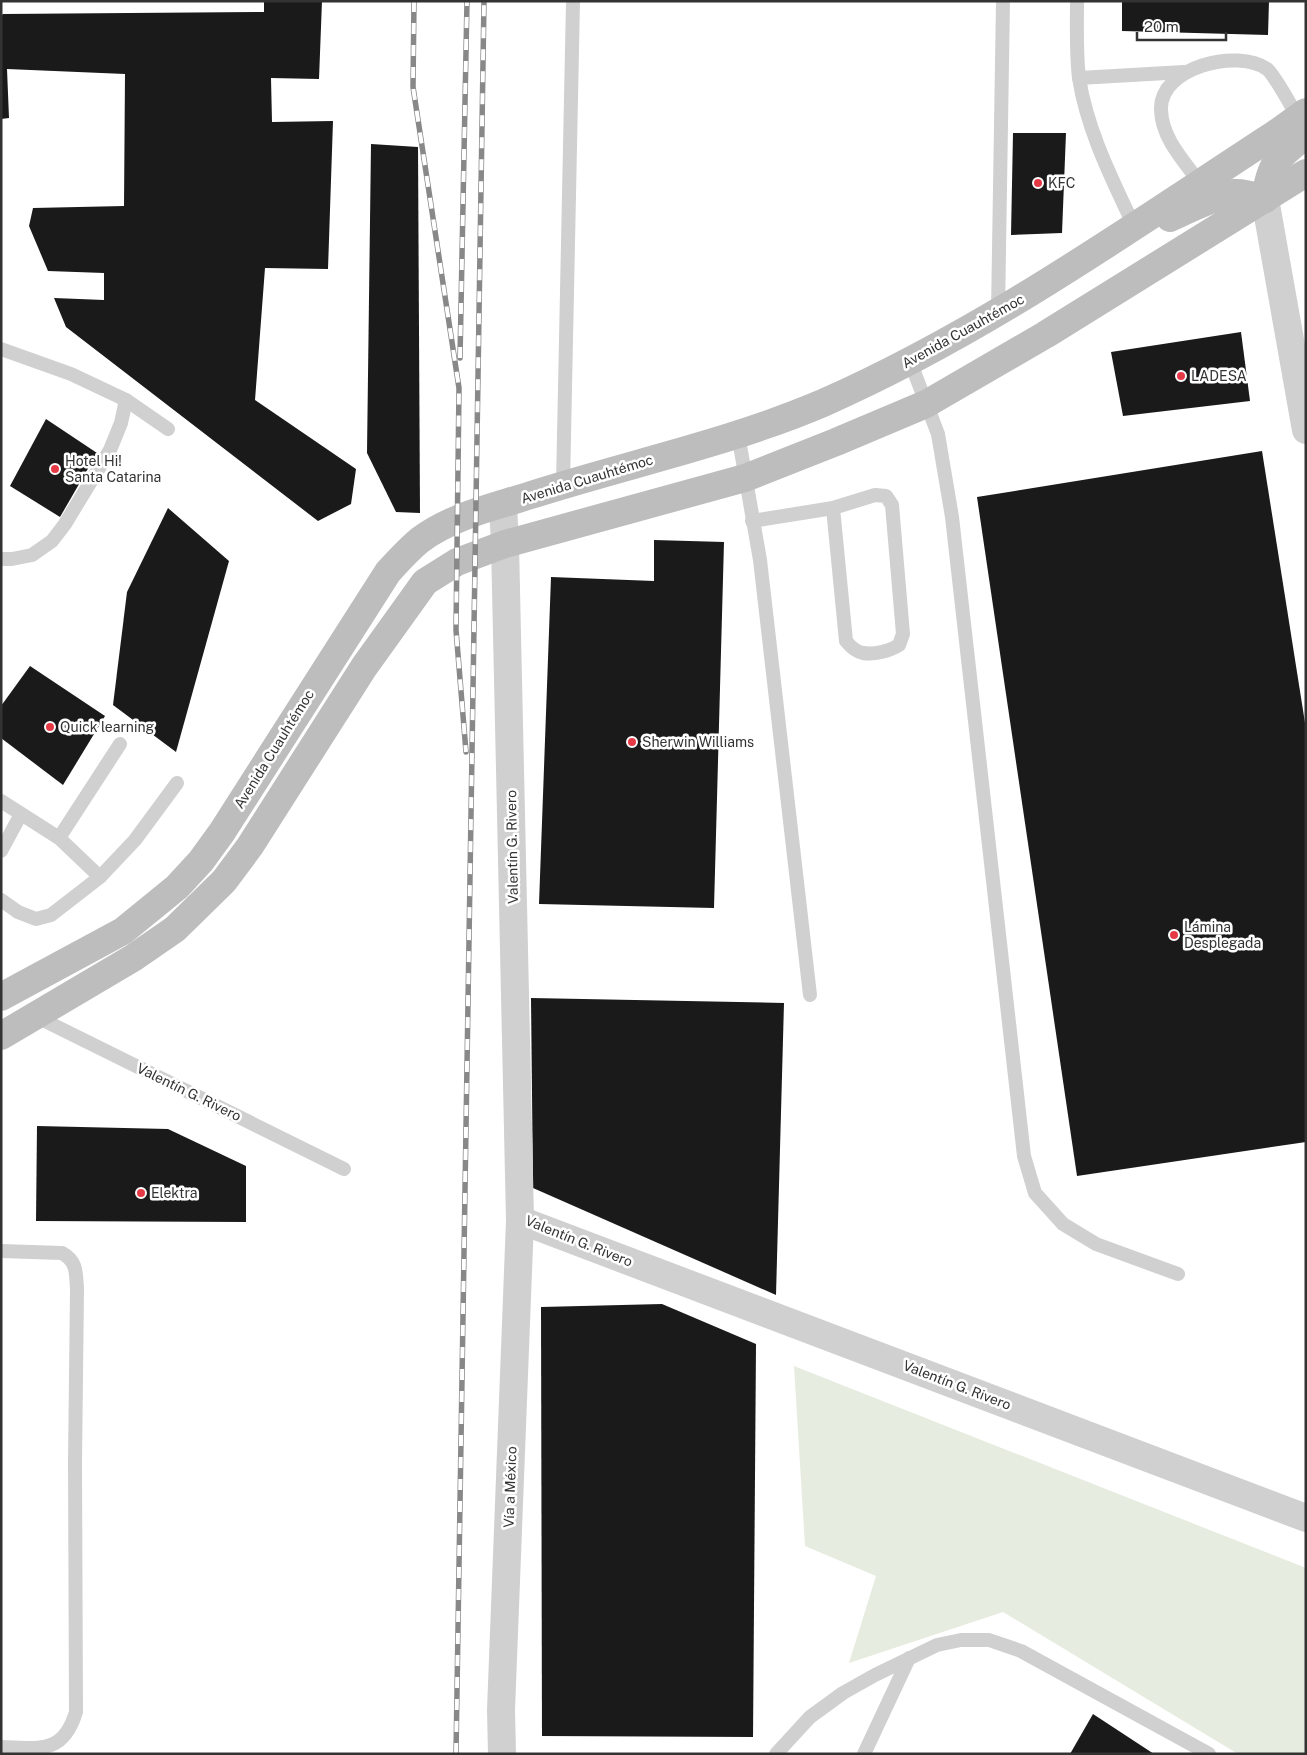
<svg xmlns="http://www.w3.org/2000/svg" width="1307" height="1755" font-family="'Public Sans',sans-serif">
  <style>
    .green { fill: #e6ecdf }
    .building { fill: #1a1a1a }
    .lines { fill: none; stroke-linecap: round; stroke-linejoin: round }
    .service { stroke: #d0d0d0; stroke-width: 14 }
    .minor { stroke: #d0d0d0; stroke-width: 28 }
    .secondary { stroke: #bdbdbd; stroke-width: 28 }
    .rail-casing { stroke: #888; stroke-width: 5.5 }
    .rail { stroke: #fff; stroke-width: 4; stroke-dasharray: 11; stroke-linecap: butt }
    .poi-dot { fill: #e63946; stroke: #fff; stroke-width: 2 }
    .labels { text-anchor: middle; stroke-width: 5; stroke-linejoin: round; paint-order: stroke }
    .poi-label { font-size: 14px; fill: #333; stroke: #fff; text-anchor: start }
    .street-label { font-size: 14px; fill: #333; stroke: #fff }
  </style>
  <rect width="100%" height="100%" fill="#fff"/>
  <polygon class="green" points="794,1366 1306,1568 1306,1754 1238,1754 1003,1612 849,1663 876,1576 805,1546"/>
  <g class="building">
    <polygon points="264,1 322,1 319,79 271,78 272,122 333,121 328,269 265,268 255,400 356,469 351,504 318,521 66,327 54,298 104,300 104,273 48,271 29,226 33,208 124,206 125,74 7,69 9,118 1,119 1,16 3,14 264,12"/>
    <polygon points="1122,1 1269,1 1268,35 1122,31"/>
    <polygon points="1013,133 1066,133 1062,233 1011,235"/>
    <polygon points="371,144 418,147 420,513 396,512 367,453"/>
    <polygon points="1241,332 1250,401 1123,416 1111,352"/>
    <polygon points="46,419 97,453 60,517 10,486"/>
    <polygon points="1262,451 1306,729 1306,1142 1077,1176 977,497"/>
    <polygon points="168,508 229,561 176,752 113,705 127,592"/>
    <polygon points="654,540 724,542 714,908 539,904 551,577 654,581"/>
    <polygon points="30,666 105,716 63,785 1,738 1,706"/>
    <polygon points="531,998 784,1003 776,1295 533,1188"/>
    <polygon points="37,1126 168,1129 246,1166 246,1222 36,1221"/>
    <polygon points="662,1304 756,1344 753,1737 542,1736 541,1307"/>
    <polygon points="1093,1714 1154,1754 1070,1754"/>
  </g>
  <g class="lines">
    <g class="service">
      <path d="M 1077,1 C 1077,26 1076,53 1079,78 C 1087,130 1112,179 1134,226"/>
      <polyline points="1079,78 1184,72"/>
      <path d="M 1200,183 C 1184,161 1162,139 1161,110 C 1159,67 1238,48 1267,69 C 1274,74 1292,108 1298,117"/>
      <polyline points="998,312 1003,1"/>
      <polyline points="1,349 71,374 126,400 168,429"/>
      <polyline points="910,361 938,434 952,517 1024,1156 1035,1193 1063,1224 1096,1244 1178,1274"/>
      <polyline points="738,434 760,560 810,995"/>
      <polyline points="563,485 573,1"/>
      <path d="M 752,521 L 833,508 L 875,495 L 886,496 L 892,505 L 903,634 L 899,645 C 890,651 874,655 863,653 C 856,652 850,646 846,641 L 833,508"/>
      <polyline points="1,559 12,559 32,555 52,541 65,524 110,450 121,423 126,400"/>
      <polyline points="1,801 59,838 100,877"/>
      <polyline points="59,838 120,744"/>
      <polyline points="1,851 21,814"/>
      <polyline points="1,900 18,912 36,919 51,915 100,877 135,840 177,783"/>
      <polyline points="35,1016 344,1169"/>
      <path d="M 1,1251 L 62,1253 C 77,1261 76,1273 77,1289 L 75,1462 L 76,1712 C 63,1755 39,1748 1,1747"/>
      <polyline points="776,1754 810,1717 843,1693 875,1675 937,1645 961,1640 989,1640 1021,1651 1209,1754"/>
      <polyline points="864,1754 909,1658"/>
    </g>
    <g class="minor">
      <polyline points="1265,199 1306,430"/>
      <polyline points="520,1220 1306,1518"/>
      <polyline points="502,1754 501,1710 520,1220 505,544 503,504"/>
    </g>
    <g class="secondary">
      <path d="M 1265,199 C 1270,163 1278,156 1306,135"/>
      <path d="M 1170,218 C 1190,209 1212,197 1234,193 C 1244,192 1255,196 1265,199"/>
      <path d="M 1,997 L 123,931 L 177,887 L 201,861 L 222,832 L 388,572 C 398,561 409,549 420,540 C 452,516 494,507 531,495 C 628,464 729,443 823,403 C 984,332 1129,229 1275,134 L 1306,112"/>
      <polyline points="1,1036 133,958 175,929 224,881 250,846 364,667 425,582 457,562 505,544 745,478 836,442 926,404 1045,335 1306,173"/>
    </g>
    <defs>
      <g id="rail">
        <polyline points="414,1 413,87 459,388 456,630 466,752"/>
        <polyline points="460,358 467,1"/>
        <polyline points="456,1754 484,1"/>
      </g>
    </defs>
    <use href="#rail" class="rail-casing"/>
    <use href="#rail" class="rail"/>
  </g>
  <g class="poi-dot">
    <circle cx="1038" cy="183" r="5"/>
    <circle cx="1181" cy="376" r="5"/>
    <circle cx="55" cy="469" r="5"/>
    <circle cx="50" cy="727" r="5"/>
    <circle cx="632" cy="742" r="5"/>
    <circle cx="1174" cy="935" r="5"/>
    <circle cx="141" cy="1193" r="5"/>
  </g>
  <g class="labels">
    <g class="poi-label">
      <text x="1048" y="188">KFC</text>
      <text x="1191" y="381">LADESA</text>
      <text x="65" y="466">Hotel Hi!<tspan x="65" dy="16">Santa Catarina</tspan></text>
      <text x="60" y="732">Quick learning</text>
      <text x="642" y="747">Sherwin Williams</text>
      <text x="1184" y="932">Lámina<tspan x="1184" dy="16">Desplegada</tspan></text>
      <text x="151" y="1198">Elektra</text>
    </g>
    <g class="street-label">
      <text transform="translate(963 331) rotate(-29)" y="5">Avenida Cuauhtémoc</text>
      <text transform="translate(587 479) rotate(-17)" y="5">Avenida Cuauhtémoc</text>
      <text transform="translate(274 749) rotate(-58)" y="5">Avenida Cuauhtémoc</text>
      <text transform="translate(512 847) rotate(-91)" y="5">Valentín G. Rivero</text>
      <text transform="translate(189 1092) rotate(26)" y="5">Valentín G. Rivero</text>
      <text transform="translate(579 1241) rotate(22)" y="5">Valentín G. Rivero</text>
      <text transform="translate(957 1385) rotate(21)" y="5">Valentín G. Rivero</text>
      <text transform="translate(510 1487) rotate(-88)" y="5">Vía a México</text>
    </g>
  </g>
  <rect width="1307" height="1755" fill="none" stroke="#333333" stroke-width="5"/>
  <path d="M1137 32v8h89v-8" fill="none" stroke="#333333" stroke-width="2.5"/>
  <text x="1144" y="32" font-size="15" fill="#333333" stroke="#ffffff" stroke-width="4" paint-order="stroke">20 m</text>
</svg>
